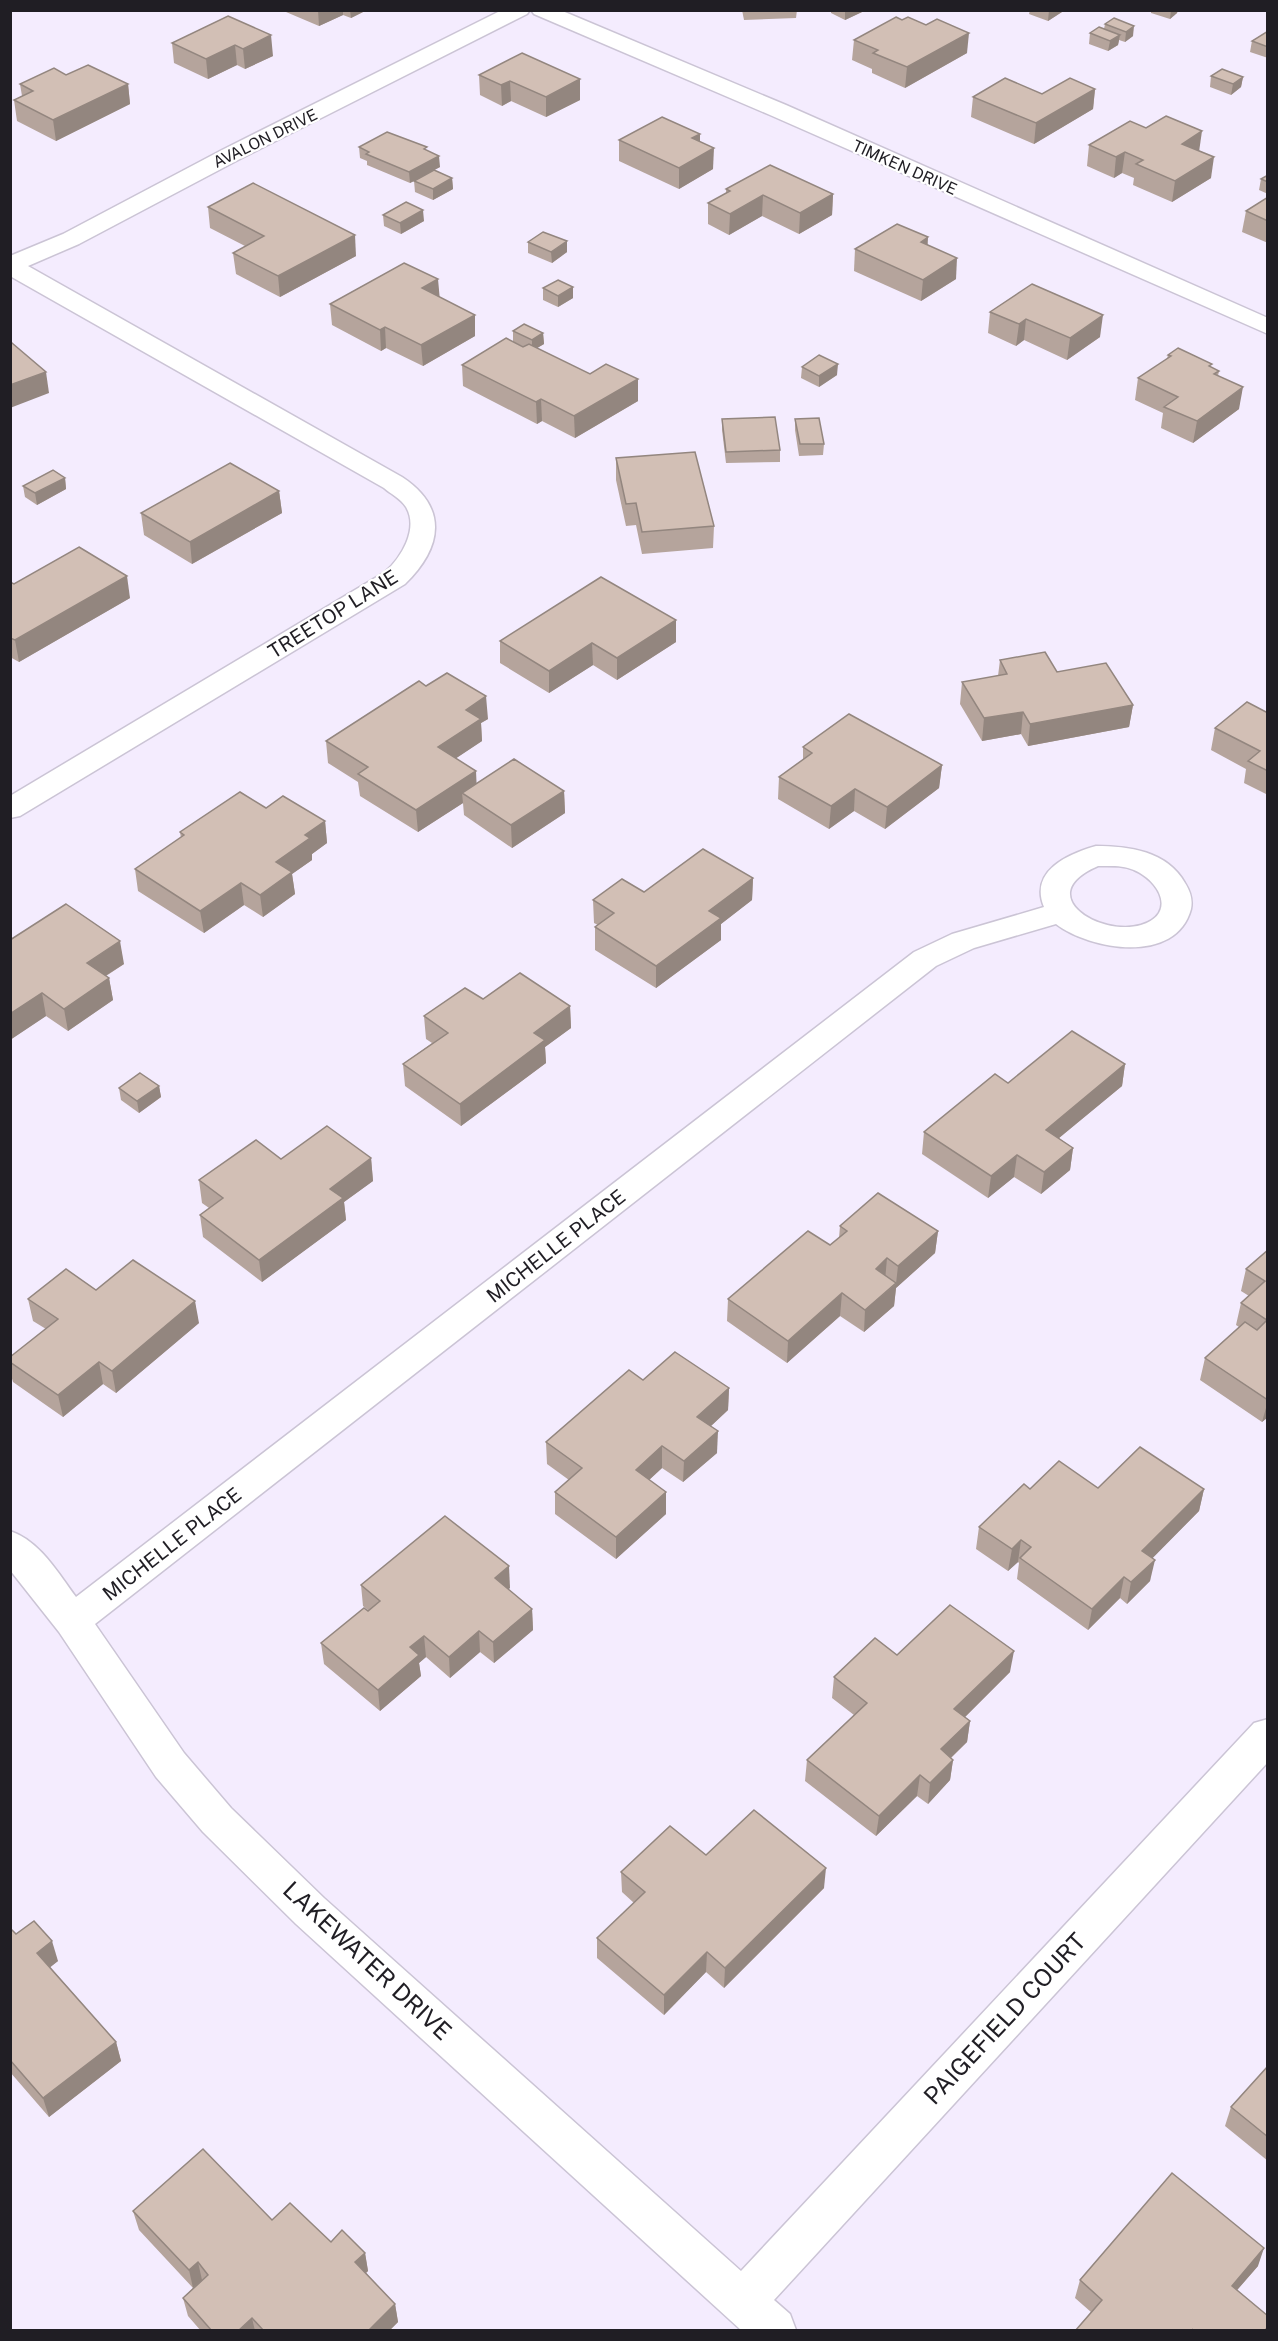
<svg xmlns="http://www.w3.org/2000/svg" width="1278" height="2341" font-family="'Public Sans',sans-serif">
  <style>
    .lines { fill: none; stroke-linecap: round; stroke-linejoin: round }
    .minor-casing { stroke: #cbc4d5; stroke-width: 3 }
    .minor { fill: #fff; fill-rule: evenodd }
    .wall { fill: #b5a49c }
    .shaded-wall { fill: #93867f }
    .building { fill: #d2bfb5; stroke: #93867f; stroke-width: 1.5 }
    .labels { text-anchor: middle; stroke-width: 4.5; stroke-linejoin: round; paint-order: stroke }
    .far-street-label { font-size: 16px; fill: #201e24; stroke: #fff }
    .street-label { font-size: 20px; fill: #201e24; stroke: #fff }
    .near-street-label { font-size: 24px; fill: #201e24; stroke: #fff }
  </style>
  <rect width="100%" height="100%" fill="#f4ecfe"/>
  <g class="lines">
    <defs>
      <g id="minor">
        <path d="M 502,10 L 530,10 L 527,14 L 238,160 L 79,244 L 28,266 L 402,477 C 449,508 442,548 405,584 L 20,816 L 10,818 L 10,796 L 385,572 C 401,558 419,529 406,507 C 401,499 391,494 384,488 L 10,276 L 10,256 L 63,234 L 222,150 Z"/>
        <polygon points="531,10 560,10 786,105 1268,318 1268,334 770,115 534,14"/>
        <path d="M 1096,846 C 1129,846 1167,851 1185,883 C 1190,891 1193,899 1191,909 C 1176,965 1090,950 1056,924 L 974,948 L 936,966 L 95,1624 L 184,1753 L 231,1808 L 324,1898 L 741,2271 L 1254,1723 L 1268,1719 L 1268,1762 L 774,2300 L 790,2314 L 796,2330 L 741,2330 L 296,1924 L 203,1832 L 156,1777 L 59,1632 L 10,1570 L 10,1531 C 40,1541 58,1573 76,1597 L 914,952 L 952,934 L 1044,907 C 1029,871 1068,854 1096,846 ZM 1098,866 C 1110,866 1123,865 1134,870 C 1160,881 1177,914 1141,925 C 1100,937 1031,895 1098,866 Z"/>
      </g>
    </defs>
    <use href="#minor" class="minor-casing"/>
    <use href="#minor" class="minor"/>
  </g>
  <g class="wall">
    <polygon points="286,10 367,10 351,18 343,15 319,26 286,12"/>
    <polygon points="742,10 797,10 796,18 744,20"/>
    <polygon points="831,10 862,10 862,12 845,20 831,13"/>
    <polygon points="1030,10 1065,10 1048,21 1029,14"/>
    <polygon points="1151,10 1178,10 1177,13 1170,19 1151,13"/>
    <polygon points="228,16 273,56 245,69 237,65 208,79 174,63 172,43"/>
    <polygon points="1114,18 1133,36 1125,42 1119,40 1118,45 1108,51 1089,44 1090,33 1104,29 1105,24"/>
    <polygon points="1268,31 1268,58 1250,52 1252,41"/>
    <polygon points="854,40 967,53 905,88 872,73 872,69 852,60"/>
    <polygon points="522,53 580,100 546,117 511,101 502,106 480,95 479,75"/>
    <polygon points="66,75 128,84 130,104 56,141 17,121 14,100 22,96 20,84"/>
    <polygon points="1211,76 1243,77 1241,87 1231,95 1210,87"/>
    <polygon points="1095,89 1093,109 1034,144 971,117 973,97 1042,94"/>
    <polygon points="619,140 700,142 713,169 679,189 619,161"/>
    <polygon points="1089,145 1200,151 1211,178 1172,202 1133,185 1134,178 1122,173 1114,178 1087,166"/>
    <polygon points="359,147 427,150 440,167 434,170 452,178 453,189 433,200 415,192 414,181 410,183 367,165 367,161 360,158"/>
    <polygon points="1268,175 1268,194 1259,190 1261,179"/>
    <polygon points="726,189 833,194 832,215 799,234 762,216 729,235 708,224 708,203 726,194"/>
    <polygon points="1268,197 1268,243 1242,232 1246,211"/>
    <polygon points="208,207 356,256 280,297 236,274 233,253 245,246 210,228"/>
    <polygon points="383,215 424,221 401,234 384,226"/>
    <polygon points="528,242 567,252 552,263 528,253"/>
    <polygon points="928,245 956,279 921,301 854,271 855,249"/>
    <polygon points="1032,284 1100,337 1067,360 1024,340 1016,346 988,333 990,312"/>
    <polygon points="573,287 573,298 558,307 543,300 543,288"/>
    <polygon points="439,297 475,315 475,336 423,366 386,348 381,351 332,325 330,304"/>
    <polygon points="513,331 543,333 544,344 537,348 638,401 575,438 542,421 537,424 463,386 462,365 524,347 513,342"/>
    <polygon points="1168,355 1211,367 1219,371 1218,376 1239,409 1193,443 1161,428 1163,413 1135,400 1138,378 1167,359"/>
    <polygon points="802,367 837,375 819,387 801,378"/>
    <polygon points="722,419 780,450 780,462 726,463 722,430"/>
    <polygon points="795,419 824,444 823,455 799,456 795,430"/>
    <polygon points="616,458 714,526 713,548 642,554 636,525 626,526 616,480"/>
    <polygon points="65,478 66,489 37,505 25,497 23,486"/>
    <polygon points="279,491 282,513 192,564 144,535 141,513"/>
    <polygon points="10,582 14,584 130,598 19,662 10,657"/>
    <polygon points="500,641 676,642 617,680 593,665 549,693 500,663"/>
    <polygon points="1000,660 1057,672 1133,705 1129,727 1028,746 1021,734 982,741 960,704 962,682 998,676"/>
    <polygon points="426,686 488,719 481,723 482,741 456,758 477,784 564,791 565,813 512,848 464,815 463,803 418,832 360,796 358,782 328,763 326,741"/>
    <polygon points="1268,713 1268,795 1244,783 1246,769 1211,750 1215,728"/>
    <polygon points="803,747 942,765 939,788 885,829 854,811 829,829 778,799 779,777 803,760"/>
    <polygon points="266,808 325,821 327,843 312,854 312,860 292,874 295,894 263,917 244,905 204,933 138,891 135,869 181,838 180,832"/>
    <polygon points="753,878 752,900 721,924 721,940 656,988 595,950 595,927 598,925 594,923 593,900 644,892"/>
    <polygon points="10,940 124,964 106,976 109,978 113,1000 68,1031 46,1016 10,1040"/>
    <polygon points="483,999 570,1006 571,1028 545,1047 546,1063 461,1126 405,1086 403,1064 432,1043 426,1039 424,1016"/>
    <polygon points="1125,1064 1122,1086 1059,1138 1073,1148 1070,1170 1041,1194 1014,1177 988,1198 922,1154 924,1132 1008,1083"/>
    <polygon points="159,1086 161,1097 139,1113 121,1100 119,1088"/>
    <polygon points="371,1158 373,1181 344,1202 346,1220 262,1282 203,1237 200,1215 209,1208 202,1203 199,1180 281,1159"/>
    <polygon points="840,1226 938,1231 935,1253 896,1288 894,1306 864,1332 840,1316 787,1363 727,1321 728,1299 830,1245 839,1238"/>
    <polygon points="1268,1250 1268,1417 1262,1422 1200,1380 1205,1358 1239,1327 1236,1325 1241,1303 1249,1296 1241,1291 1246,1269"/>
    <polygon points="96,1290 199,1323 116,1393 103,1384 63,1417 13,1382 10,1372 10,1357 46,1329 33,1321 28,1299"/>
    <polygon points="643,1380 729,1388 728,1410 711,1426 717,1453 683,1482 662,1468 649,1480 666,1514 616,1559 555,1514 555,1492 569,1480 547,1464 546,1442"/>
    <polygon points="1098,1488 1204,1489 1199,1511 1152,1558 1150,1581 1127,1604 1120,1598 1088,1630 1017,1579 1019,1563 1018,1562 1008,1571 976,1549 979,1527 1030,1489"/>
    <polygon points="361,1585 510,1588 508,1589 532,1609 533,1630 494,1663 480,1652 450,1678 426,1657 419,1663 421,1676 380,1711 324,1664 321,1643 369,1611 363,1606"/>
    <polygon points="897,1655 1010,1672 965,1717 970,1721 967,1742 951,1758 953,1760 950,1780 928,1804 917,1796 876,1836 805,1781 807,1760 854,1715 832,1698 834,1677"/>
    <polygon points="706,1855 824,1888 724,1988 706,1972 664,2015 597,1958 597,1938 634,1903 622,1892 621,1872"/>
    <polygon points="10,1928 16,1934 58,1961 50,1967 116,2042 121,2061 49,2117 10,2072"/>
    <polygon points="1268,2066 1268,2161 1225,2126 1231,2107"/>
    <polygon points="133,2211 272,2220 331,2242 365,2253 368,2271 366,2273 395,2304 398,2322 389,2331 201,2331 188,2316 183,2298 193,2288 139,2230"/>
    <polygon points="1258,2266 1237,2290 1268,2331 1075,2331 1091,2312 1075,2298 1080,2280"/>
  </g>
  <g class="shaded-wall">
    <polygon points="318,10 343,10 343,15 319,26"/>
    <polygon points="350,10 367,10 351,18"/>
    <polygon points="845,10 862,10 862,12 845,20"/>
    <polygon points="1049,10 1065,10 1048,21"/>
    <polygon points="1171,10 1178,10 1177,13 1170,19"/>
    <polygon points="1134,26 1133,36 1125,42 1126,32"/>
    <polygon points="969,33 967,53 905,88 907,67"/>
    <polygon points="271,35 273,56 245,69 243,49"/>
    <polygon points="1120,35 1118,45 1108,51 1110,41"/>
    <polygon points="235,45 237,65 208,79 206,59"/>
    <polygon points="1243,77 1241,87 1231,95 1233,84"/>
    <polygon points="580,79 580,100 546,117 546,97"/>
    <polygon points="510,81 511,101 502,106 501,85"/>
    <polygon points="128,84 130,104 56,141 53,120"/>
    <polygon points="1095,89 1093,109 1034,144 1036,123"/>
    <polygon points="1202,131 1199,152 1182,144"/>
    <polygon points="700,134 700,155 692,138"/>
    <polygon points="714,148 713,169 679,189 679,168"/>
    <polygon points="1125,152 1122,173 1114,178 1116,157"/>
    <polygon points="439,156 440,167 410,183 409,172"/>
    <polygon points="1214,157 1211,178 1172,202 1175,181"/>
    <polygon points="452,178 453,189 433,200 433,189"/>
    <polygon points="833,194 832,215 799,234 800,213"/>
    <polygon points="763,195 762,216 729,235 730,214"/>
    <polygon points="423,210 424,221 401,234 400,223"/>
    <polygon points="355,235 356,256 280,297 278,276"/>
    <polygon points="928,237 927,259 921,242"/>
    <polygon points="567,241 567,252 552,263 551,252"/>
    <polygon points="957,258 956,279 921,301 923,280"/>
    <polygon points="438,279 440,301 422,288"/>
    <polygon points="573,287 573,298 558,307 558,296"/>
    <polygon points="475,315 475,336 423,366 421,345"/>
    <polygon points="1103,315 1100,337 1067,360 1070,338"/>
    <polygon points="1026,319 1024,340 1016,346 1019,324"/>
    <polygon points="385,327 386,348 381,351 380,330"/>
    <polygon points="543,333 544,344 532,351 532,340"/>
    <polygon points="838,364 837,375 819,387 819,376"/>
    <polygon points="46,372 49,393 10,408 10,385"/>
    <polygon points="638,379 638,401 575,438 574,416"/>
    <polygon points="1243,387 1239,409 1193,443 1197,421"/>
    <polygon points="541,399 542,421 537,424 536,402"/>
    <polygon points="65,478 66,489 37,505 35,493"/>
    <polygon points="279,491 282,513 192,564 190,542"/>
    <polygon points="127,576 130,598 19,662 15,640"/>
    <polygon points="676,620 676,642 617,680 617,658"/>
    <polygon points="592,643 593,665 549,693 549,671"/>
    <polygon points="486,696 488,719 481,723 482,741 440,769 438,747 466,710"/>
    <polygon points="1133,705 1129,727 1028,746 1030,724"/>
    <polygon points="1023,712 1021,734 982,741 984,718"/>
    <polygon points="942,765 939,788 885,829 887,807"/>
    <polygon points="476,771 477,793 462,793 463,803 418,832 416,810"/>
    <polygon points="855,789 854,811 829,829 831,806"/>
    <polygon points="564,791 565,813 512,848 511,825"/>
    <polygon points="325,821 327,843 312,854 312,860 292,874 295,894 263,917 260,895 276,862 305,835"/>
    <polygon points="753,878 752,900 721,924 721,940 656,988 656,966 709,911"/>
    <polygon points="241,883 244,905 204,933 200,911"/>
    <polygon points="120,941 124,964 91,985 87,963"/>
    <polygon points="109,978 113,1000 68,1031 64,1009"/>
    <polygon points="42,993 46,1016 10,1040 10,1014"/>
    <polygon points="570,1006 571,1028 545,1047 546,1063 461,1126 460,1104 534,1033"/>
    <polygon points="1125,1064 1122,1086 1042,1152 1046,1130"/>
    <polygon points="159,1086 161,1097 139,1113 137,1101"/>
    <polygon points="1073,1148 1070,1170 1041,1194 1044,1172"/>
    <polygon points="1017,1155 1014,1177 988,1198 991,1176"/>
    <polygon points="371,1158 373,1181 344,1202 346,1220 262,1282 259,1260 330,1189"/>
    <polygon points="938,1231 935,1253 896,1288 894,1306 864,1332 865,1310 896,1284 898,1266"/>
    <polygon points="887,1258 885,1281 876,1269"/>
    <polygon points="842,1293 840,1316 787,1363 788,1341"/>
    <polygon points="195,1301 199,1323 116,1393 112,1371"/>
    <polygon points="99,1362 103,1384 63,1417 58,1395"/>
    <polygon points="729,1388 728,1410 697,1439 697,1417"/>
    <polygon points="1268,1401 1268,1417 1262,1422"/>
    <polygon points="718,1431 717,1453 683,1482 684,1461"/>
    <polygon points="662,1446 662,1468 636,1492 636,1470"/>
    <polygon points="1204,1489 1199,1511 1138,1573 1142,1551"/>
    <polygon points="666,1492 666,1514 616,1559 616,1537"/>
    <polygon points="1021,1540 1018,1562 1008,1571 1012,1549"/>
    <polygon points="1155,1560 1150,1581 1127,1604 1131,1582"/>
    <polygon points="509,1566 510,1588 496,1599 495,1578"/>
    <polygon points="1124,1577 1120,1598 1088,1630 1092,1609"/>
    <polygon points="532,1609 533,1630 494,1663 493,1642"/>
    <polygon points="479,1631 480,1652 450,1678 449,1657"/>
    <polygon points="424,1636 426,1657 419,1663 421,1676 380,1711 378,1690 410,1647"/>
    <polygon points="1014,1651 1010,1672 952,1730 954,1709"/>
    <polygon points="970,1721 967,1742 938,1770 941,1749"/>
    <polygon points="953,1760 950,1780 928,1804 930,1783"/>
    <polygon points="920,1775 917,1796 876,1836 879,1816"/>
    <polygon points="826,1868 824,1888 724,1988 725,1968"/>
    <polygon points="52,1941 58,1961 43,1973 37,1953"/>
    <polygon points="707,1952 706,1972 664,2015 664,1995"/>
    <polygon points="116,2042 121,2061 49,2117 43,2098"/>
    <polygon points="1264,2248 1258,2266 1225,2304 1232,2286"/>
    <polygon points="365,2253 368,2271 358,2280 355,2262"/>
    <polygon points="198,2262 202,2280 193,2288 189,2270"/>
    <polygon points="395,2304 398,2322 389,2331 368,2331"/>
    <polygon points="252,2318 255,2331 238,2331"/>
  </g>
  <g class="building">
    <polygon points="228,16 271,35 243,49 235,45 206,59 172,43"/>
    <polygon points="896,17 902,20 908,17 926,25 937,19 969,33 907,67 873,53 878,50 854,40"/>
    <polygon points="1114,18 1134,26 1126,32 1105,24"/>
    <polygon points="1099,27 1120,35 1110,41 1090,33"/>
    <polygon points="1268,31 1268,47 1252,41"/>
    <polygon points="522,53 580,79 546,97 510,81 501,85 479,75"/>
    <polygon points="88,65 128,84 53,120 14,100 33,91 20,84 54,68 66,75"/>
    <polygon points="1222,69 1243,77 1233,84 1211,76"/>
    <polygon points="1005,78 1042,94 1070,78 1095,89 1036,123 973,97"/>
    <polygon points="1166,116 1202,131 1182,144 1214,157 1175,181 1136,164 1143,160 1125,152 1116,157 1089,145 1130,121 1146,128"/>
    <polygon points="662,117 700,134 692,138 714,148 679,168 619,140"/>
    <polygon points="387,132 427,147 424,149 439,156 409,172 366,154 369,152 359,147"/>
    <polygon points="770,165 833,194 800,213 763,195 730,214 708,203 730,191 726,189"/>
    <polygon points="434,170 452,178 433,189 414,181"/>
    <polygon points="1268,175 1268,182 1261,179"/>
    <polygon points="253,183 355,235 278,276 233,253 264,236 208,207"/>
    <polygon points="1268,197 1268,221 1246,211"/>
    <polygon points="406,202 423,210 400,223 383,215"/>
    <polygon points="897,224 928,237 921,242 957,258 923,280 855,249"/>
    <polygon points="543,232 567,241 551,252 528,242"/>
    <polygon points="404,263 438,279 422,288 475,315 421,345 385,327 380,330 330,304"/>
    <polygon points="558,280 573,287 558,296 543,288"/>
    <polygon points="1032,284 1103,315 1070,338 1026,319 1019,324 990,312"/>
    <polygon points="524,324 543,333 532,340 513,331"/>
    <polygon points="506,338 523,347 529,344 590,374 606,364 638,379 574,416 541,399 536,402 462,365"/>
    <polygon points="12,343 46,372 10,385 10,344"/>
    <polygon points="1178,348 1212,364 1209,366 1219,371 1214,374 1243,387 1197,421 1164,407 1178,397 1138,378 1171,356 1168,355"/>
    <polygon points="819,355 838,364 819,376 802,367"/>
    <polygon points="775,417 780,450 726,452 722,419"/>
    <polygon points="819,418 824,444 800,444 795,419"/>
    <polygon points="695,452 714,526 642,532 636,503 626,504 616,458"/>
    <polygon points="230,463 279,491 190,542 141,513"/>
    <polygon points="53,470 65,478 35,493 23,486"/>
    <polygon points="79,547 127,576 15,640 10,638 10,582 14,584"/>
    <polygon points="601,577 676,620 617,658 592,643 549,671 500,641"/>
    <polygon points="1045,652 1057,672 1106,663 1133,705 1030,724 1023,712 984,718 962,682 1007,674 1000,660"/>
    <polygon points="447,673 486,696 466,710 481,719 438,747 476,771 416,810 358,774 368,767 326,741 419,681 426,686"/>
    <polygon points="1247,702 1268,713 1268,771 1248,761 1260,751 1215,728"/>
    <polygon points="849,714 942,765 887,807 855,789 831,806 779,777 812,753 803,747"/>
    <polygon points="514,759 564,791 511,825 462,793"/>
    <polygon points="240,792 266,808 283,796 325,821 305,835 310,838 276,862 292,872 260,895 241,883 200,911 135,869 184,835 180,832"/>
    <polygon points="703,849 753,878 709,911 721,918 656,966 595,927 614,913 593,900 622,879 644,892"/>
    <polygon points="66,904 120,941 87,963 109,978 64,1009 42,993 10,1014 10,940"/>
    <polygon points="520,973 570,1006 534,1033 545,1040 460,1104 403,1064 448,1033 424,1016 465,988 483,999"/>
    <polygon points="1072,1031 1125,1064 1046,1130 1073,1148 1044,1172 1017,1155 991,1176 924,1132 995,1074 1008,1083"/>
    <polygon points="140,1073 159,1086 137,1101 119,1088"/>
    <polygon points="327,1126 371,1158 330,1189 343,1198 259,1260 200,1215 223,1198 199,1180 256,1140 281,1159"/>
    <polygon points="878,1193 938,1231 898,1266 887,1258 876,1269 896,1283 865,1310 842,1293 788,1341 728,1299 808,1231 830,1245 847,1231 840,1226"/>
    <polygon points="1268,1250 1268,1400 1205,1358 1245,1322 1257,1330 1267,1320 1241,1303 1265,1281 1246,1269"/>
    <polygon points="133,1260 195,1301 112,1371 99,1362 58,1395 10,1362 10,1357 58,1319 28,1299 66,1269 96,1290"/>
    <polygon points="675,1352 729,1388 697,1417 718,1431 684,1461 662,1446 636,1470 666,1492 616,1537 555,1492 582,1468 546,1442 629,1370 643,1380"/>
    <polygon points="1140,1447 1204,1489 1142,1551 1155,1560 1131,1582 1124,1577 1092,1609 1020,1558 1031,1547 1021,1540 1012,1549 979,1527 1024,1484 1030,1489 1059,1461 1098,1488"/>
    <polygon points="445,1516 509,1566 495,1578 532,1609 493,1642 479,1631 449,1657 424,1636 410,1647 419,1655 378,1690 321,1643 364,1608 368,1611 380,1601 361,1585"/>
    <polygon points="950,1605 1014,1651 954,1709 970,1721 941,1749 953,1760 930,1783 920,1775 879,1816 807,1760 867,1703 834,1677 875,1638 897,1655"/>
    <polygon points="754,1810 826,1868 725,1968 707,1952 664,1995 597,1938 645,1892 621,1872 670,1826 706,1855"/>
    <polygon points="34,1921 52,1941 37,1953 116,2042 43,2098 10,2060 10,1928 16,1934"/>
    <polygon points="1268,2066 1268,2137 1231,2107"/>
    <polygon points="203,2149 272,2220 290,2203 331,2242 342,2230 365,2253 355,2262 395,2304 368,2331 264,2331 252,2318 238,2331 212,2331 183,2298 208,2275 198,2262 189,2270 133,2211"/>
    <polygon points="1172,2173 1264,2248 1232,2286 1268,2316 1268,2327 1264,2331 1194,2331 1193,2330 1193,2331 1075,2331 1102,2300 1080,2280"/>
  </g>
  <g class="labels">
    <g class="far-street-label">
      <text transform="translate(265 138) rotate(-26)" y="6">AVALON DRIVE</text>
      <text transform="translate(905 167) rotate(24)" y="6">TIMKEN DRIVE</text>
    </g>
    <g class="street-label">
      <text transform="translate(333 614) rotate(-32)" y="7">TREETOP LANE</text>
      <text transform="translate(556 1246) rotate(-38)" y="7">MICHELLE PLACE</text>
      <text transform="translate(172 1544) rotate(-38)" y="7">MICHELLE PLACE</text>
    </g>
    <g class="near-street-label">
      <text transform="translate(367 1961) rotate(43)" y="8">LAKEWATER DRIVE</text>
      <text transform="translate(1005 2019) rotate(-47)" y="8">PAIGEFIELD COURT</text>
    </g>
  </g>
  <rect width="1278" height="2341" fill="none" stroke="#201e24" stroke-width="24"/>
</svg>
